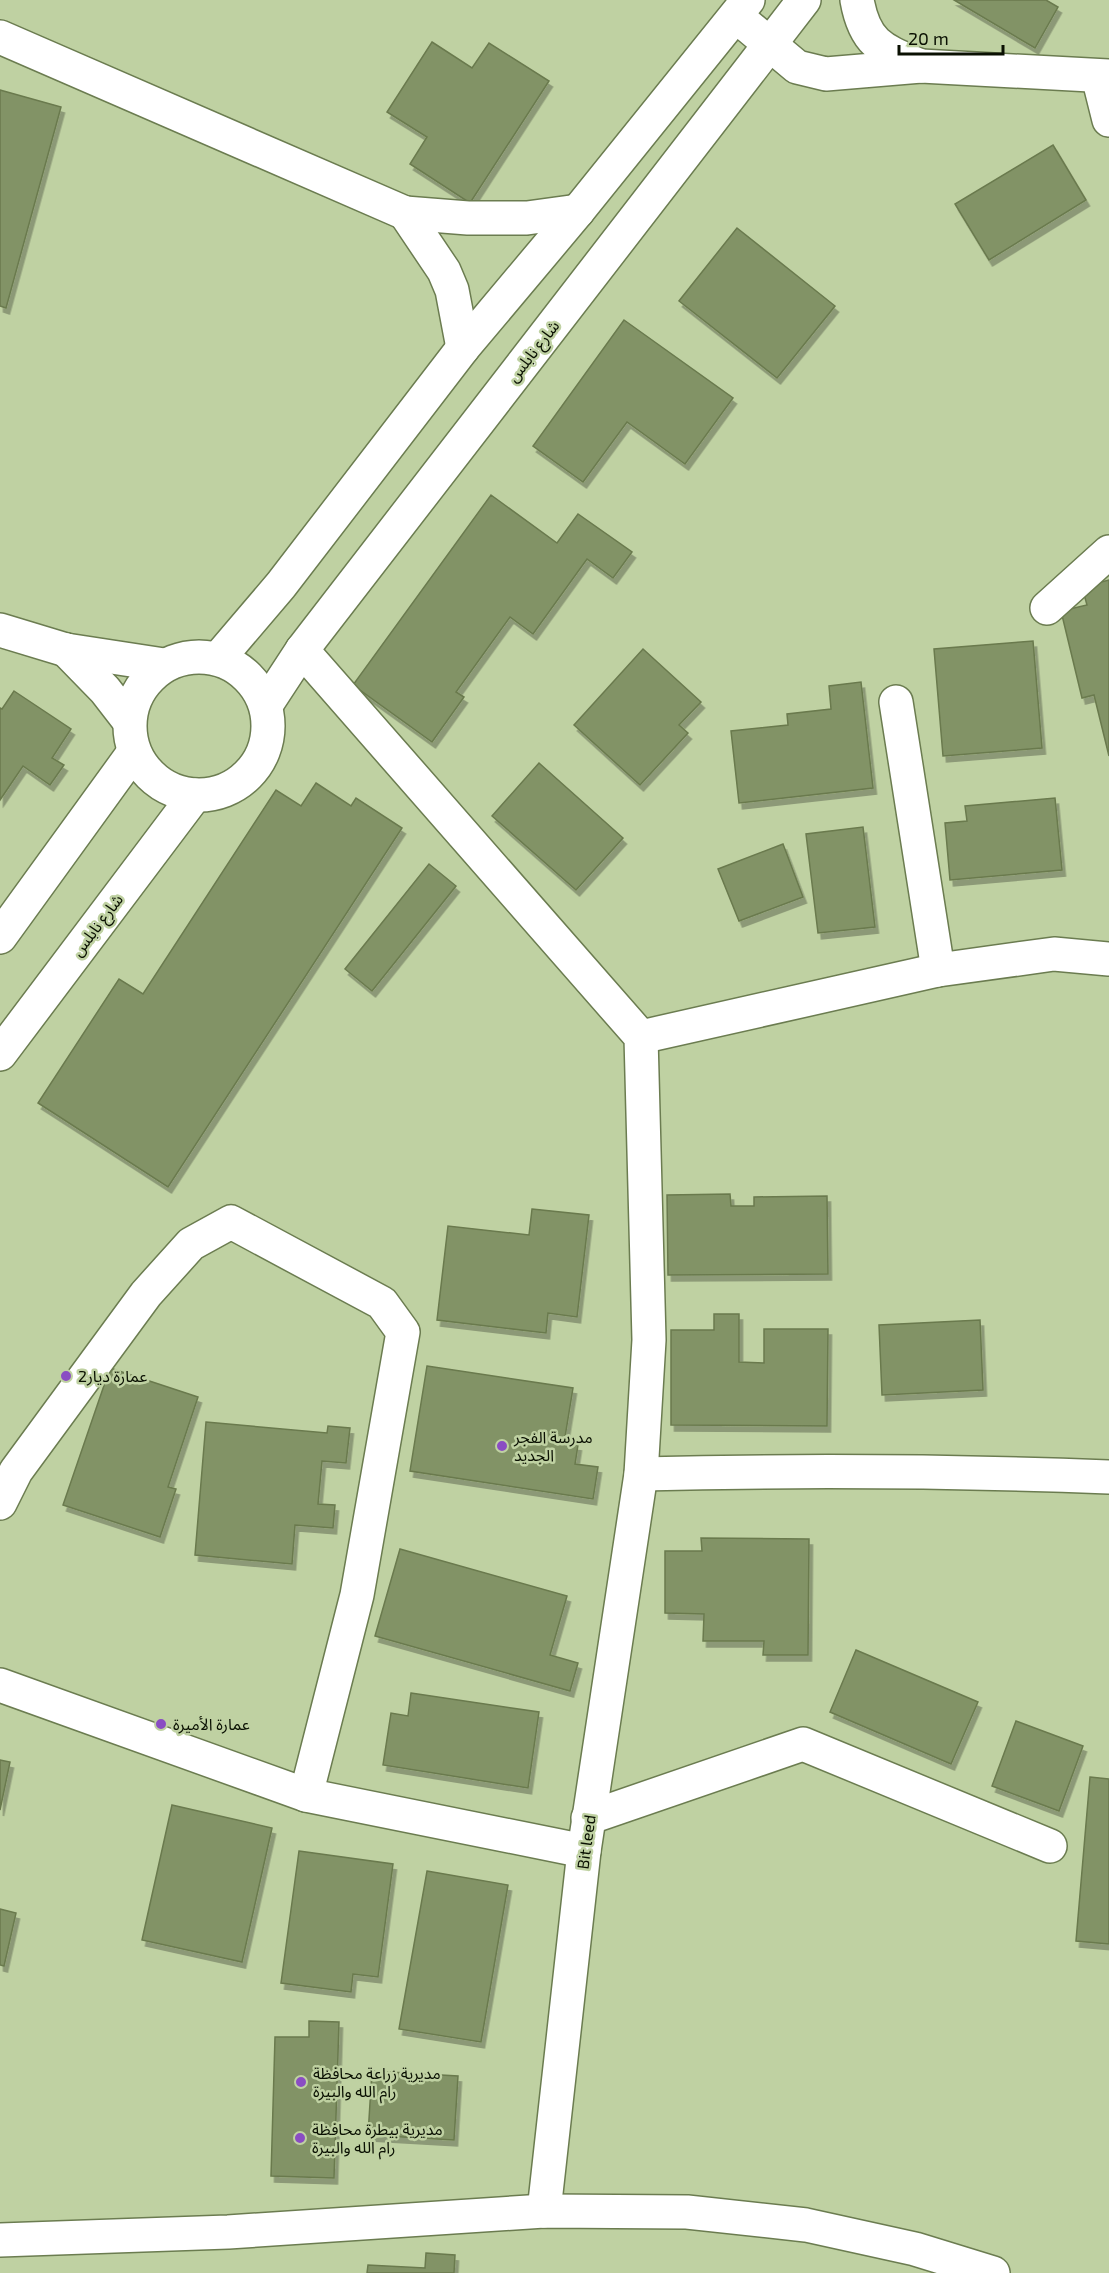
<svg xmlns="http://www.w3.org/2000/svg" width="1109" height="2273" font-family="'Exo 2','Noto Sans Arabic',sans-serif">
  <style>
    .building { fill: #829366; stroke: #6a7a4e; stroke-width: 1.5; filter: url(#shadow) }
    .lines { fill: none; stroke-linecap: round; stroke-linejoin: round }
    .minor-casing { stroke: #6b7c50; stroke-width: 36 }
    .major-casing { stroke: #6b7c50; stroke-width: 36 }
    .minor { stroke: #fff; stroke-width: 33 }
    .major { stroke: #fff; stroke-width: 33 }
    .poi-dot { fill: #8a4dc3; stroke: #bfd1a2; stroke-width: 2 }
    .labels { text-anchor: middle; stroke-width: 5; stroke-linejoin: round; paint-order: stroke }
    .street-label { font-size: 16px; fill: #0a1002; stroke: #bfd1a2 }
    .poi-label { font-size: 16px; fill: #0a1002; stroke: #bfd1a2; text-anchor: start }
  </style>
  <defs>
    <filter id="shadow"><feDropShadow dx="3.5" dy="6" stdDeviation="0" flood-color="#0004"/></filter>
  </defs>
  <rect width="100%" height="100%" fill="#bfd1a2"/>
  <g class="building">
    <polygon points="954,0 1046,0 1058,7 1035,48"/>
    <polygon points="432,42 472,68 489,43 549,81 470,203 410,164 427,137 387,112"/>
    <polygon points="0,90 61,107 6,308 0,306"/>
    <polygon points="1053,145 1086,200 989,260 955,204"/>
    <polygon points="737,228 835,306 777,378 679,301"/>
    <polygon points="624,320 733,398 685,464 627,422 583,482 533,446"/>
    <polygon points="491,495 557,543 578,514 632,552 613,578 587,559 533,634 510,617 456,692 464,697 432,742 353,685"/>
    <polygon points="1109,580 1109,756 1094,695 1082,698 1061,611 1087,605 1082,587"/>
    <polygon points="1033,641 1042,748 943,756 934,649"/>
    <polygon points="643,649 701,702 679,725 688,733 640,785 574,725"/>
    <polygon points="861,682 873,788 739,803 731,731 788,725 787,714 831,709 829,686"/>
    <polygon points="14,691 71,729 52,758 64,765 50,785 23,766 0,800 0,708 2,709"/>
    <polygon points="539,763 623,838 576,890 492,816"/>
    <polygon points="316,783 351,806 356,798 402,828 168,1187 38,1103 119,979 143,994 276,790 301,806"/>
    <polygon points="1055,798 1062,870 950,880 945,823 967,821 965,806"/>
    <polygon points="863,827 875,927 818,933 806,834"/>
    <polygon points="783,844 803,897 739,921 718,869"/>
    <polygon points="429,864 456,886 372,991 345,969"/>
    <polygon points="730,1194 731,1206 754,1206 754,1197 827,1196 828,1274 668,1275 667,1195"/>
    <polygon points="532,1209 589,1215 577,1317 548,1313 546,1333 437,1320 448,1226 529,1235"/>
    <polygon points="714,1314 739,1314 739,1362 764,1363 764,1329 828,1329 827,1426 671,1425 671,1330 714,1330"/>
    <polygon points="980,1320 983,1390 882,1395 879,1325"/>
    <polygon points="427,1366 573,1388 564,1443 578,1445 575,1464 598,1467 593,1499 410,1471"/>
    <polygon points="110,1368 198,1397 168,1487 176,1489 160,1537 63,1505"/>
    <polygon points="206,1422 327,1433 328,1426 350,1428 346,1463 322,1461 318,1504 335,1505 333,1528 295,1525 292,1564 195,1555"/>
    <polygon points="701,1538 809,1539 808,1655 763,1655 764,1641 703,1641 704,1614 665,1613 665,1551 702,1551"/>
    <polygon points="400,1549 567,1596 550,1655 578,1663 570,1691 375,1636"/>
    <polygon points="856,1650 978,1702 951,1764 830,1712"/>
    <polygon points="411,1693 539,1712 528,1788 383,1765 391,1713 408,1716"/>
    <polygon points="1016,1721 1083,1746 1059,1811 992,1786"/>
    <polygon points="0,1760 10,1762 0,1810"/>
    <polygon points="1090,1777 1109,1779 1109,1944 1076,1941"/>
    <polygon points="172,1805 272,1828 242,1962 142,1940"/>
    <polygon points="299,1851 393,1864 378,1977 353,1974 351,1992 281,1983"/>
    <polygon points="427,1871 508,1885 481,2042 399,2029"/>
    <polygon points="0,1909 16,1913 4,1966 0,1965"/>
    <polygon points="309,2021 339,2022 334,2178 271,2176 275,2037 309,2037"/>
    <polygon points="372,2071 458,2076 454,2140 368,2135"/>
    <polygon points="426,2253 455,2255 454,2273 367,2273 368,2265 425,2268"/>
  </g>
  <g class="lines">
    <defs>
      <g id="minor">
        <polyline points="736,16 797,67 826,74 921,66 1109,76"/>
        <polyline points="0,37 405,213"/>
        <polyline points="1098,76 1109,120"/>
        <polyline points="1047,608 1109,552"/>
        <polyline points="0,630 66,650"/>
        <polyline points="302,650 641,1037 649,1340 641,1474 584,1851 544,2211"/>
        <polyline points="896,702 938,970"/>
        <polyline points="641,1037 938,970 1054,954 1109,959"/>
        <path d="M 641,1474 C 797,1470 953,1471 1109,1477"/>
        <polyline points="0,1503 16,1471 146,1294 191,1244 231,1222 382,1303 403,1332 357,1595 306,1795 584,1851"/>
        <polyline points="0,1685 306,1795"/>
        <polyline points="588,1818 803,1744 1050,1846"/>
        <polyline points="0,2240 228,2232 544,2211 687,2212 806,2225 915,2249 993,2273"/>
      </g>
      <g id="major">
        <path d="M 857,0 C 865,45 883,50 921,66"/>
        <polyline points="405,213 468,218 527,218 578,211"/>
        <polyline points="405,213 444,271 452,290 463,348"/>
        <polyline points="66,650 164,665"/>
        <polyline points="66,650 105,690 129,721"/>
        <circle cx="199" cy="726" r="69"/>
        <polyline points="218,659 281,585 463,348 578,211 748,0"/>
        <polyline points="266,705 302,650 804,0"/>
        <polyline points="0,937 134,752"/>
        <polyline points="0,1054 195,795"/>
      </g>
    </defs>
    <use href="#minor" class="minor-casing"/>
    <use href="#major" class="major-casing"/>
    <use href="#minor" class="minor"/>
    <use href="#major" class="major"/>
  </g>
  <g class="poi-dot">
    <circle cx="66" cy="1376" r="6"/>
    <circle cx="502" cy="1446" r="6"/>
    <circle cx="161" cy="1724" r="6"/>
    <circle cx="301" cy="2082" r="6"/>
    <circle cx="300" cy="2138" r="6"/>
  </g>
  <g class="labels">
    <g class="street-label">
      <text transform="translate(533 351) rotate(-52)" y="6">شارع نابلس</text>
      <text transform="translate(97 925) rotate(-53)" y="6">شارع نابلس</text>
      <text transform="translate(586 1842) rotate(-82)" y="6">Bit leed</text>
    </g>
    <g class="poi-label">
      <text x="78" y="1382">عمارة ديار2</text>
      <text x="514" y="1443">مدرسة الفجر<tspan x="514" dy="18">الجديد</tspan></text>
      <text x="173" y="1730">عمارة الأميرة</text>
      <text x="313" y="2079">مديرية زراعة محافظة<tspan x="313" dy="18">رام الله والبيرة</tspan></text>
      <text x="312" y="2135">مديرية بيطرة محافظة<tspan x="312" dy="18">رام الله والبيرة</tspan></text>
    </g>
  </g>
  <path d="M899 45v9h104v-9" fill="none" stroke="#0a1002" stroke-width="3"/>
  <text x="908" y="45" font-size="18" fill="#0a1002" stroke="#bfd1a2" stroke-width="4.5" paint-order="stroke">20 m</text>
</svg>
